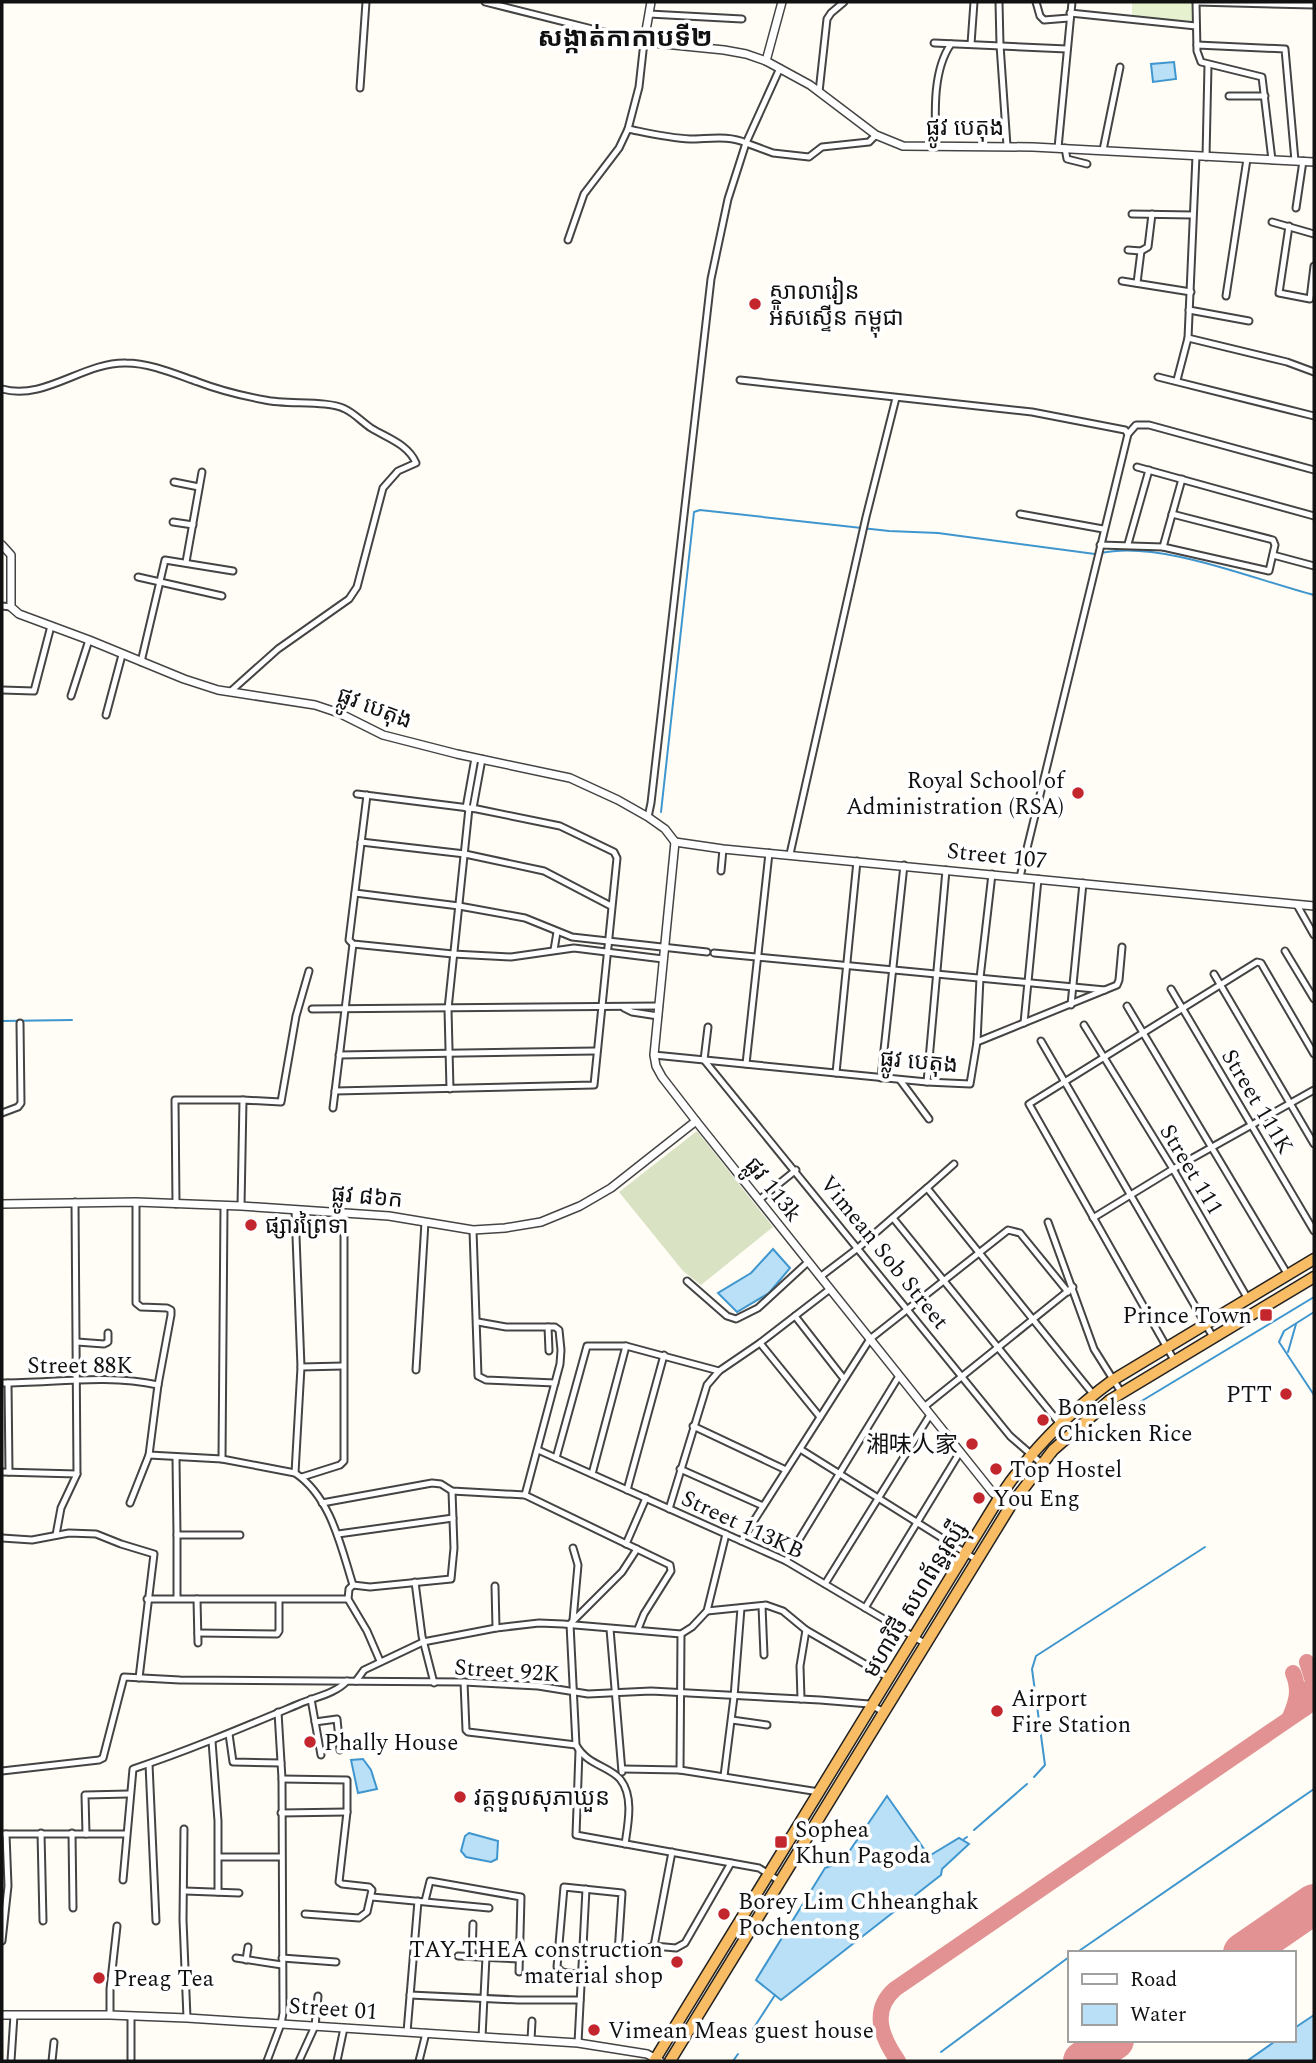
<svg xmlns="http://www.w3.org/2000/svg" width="1316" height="2063" font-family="Spectral,'Noto Sans SC','Noto Sans Khmer',serif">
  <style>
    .cemetery { fill: #d9e3c4 }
    .pitch { fill: #e6f2cf }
    .water { fill: #b9e0f7; stroke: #3f96cf; stroke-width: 2 }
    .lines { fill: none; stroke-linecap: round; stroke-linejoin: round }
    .stream { stroke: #3f96cf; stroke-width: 2 }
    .taxiway { stroke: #e29292; stroke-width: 16 }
    .runway { stroke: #e29292; stroke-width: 40 }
    .minor-casing { stroke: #444; stroke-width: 9 }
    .tertiary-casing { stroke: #444; stroke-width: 10 }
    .trunk-casing { stroke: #222; stroke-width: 13 }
    .minor { stroke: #fff; stroke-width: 5 }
    .tertiary { stroke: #fff; stroke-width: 7 }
    .trunk { stroke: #f7bc64; stroke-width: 10 }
    .poi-dot { fill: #c4262e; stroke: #fff; stroke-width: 2.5 }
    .labels { text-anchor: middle; stroke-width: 7; stroke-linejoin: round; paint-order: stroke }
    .street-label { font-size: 23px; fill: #111; stroke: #fff }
    .poi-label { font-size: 23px; fill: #111; stroke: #fff; text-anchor: start }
    .quarter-label { font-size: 26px; font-weight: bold; fill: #111; stroke: #fff }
  </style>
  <rect width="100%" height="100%" fill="#fffdf5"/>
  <polygon class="cemetery" points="697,1131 773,1227 701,1285 683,1271 619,1192"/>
  <polygon class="pitch" points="1132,2 1194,2 1193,21 1132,17"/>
  <g class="water">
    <polygon points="1174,62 1176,79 1153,82 1151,64"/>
    <polygon points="773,1249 790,1268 769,1293 737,1312 718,1293 751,1273"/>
    <polygon points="363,1759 371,1770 377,1789 358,1793 351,1760"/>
    <polygon points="887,1796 929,1856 959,1838 969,1844 942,1869 941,1875 781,2000 756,1980 825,1868 842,1862"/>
    <polygon points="469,1833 498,1841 497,1859 491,1862 466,1857 461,1851 465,1836"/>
    <polygon points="1314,2015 1314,2061 1247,2061 1277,2040 1293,2040 1293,2029"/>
  </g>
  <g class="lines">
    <g class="stream">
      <path d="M 1101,553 C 1161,540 1255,580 1314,595"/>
      <polyline points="661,812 694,512 700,510 889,531 938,533 1095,554"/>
      <polyline points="2,1021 72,1020"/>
      <polyline points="1314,1312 1284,1331 1279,1342 1314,1395"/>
      <polyline points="1288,1352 1296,1324"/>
      <polyline points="1130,1408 1314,1297"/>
      <polyline points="1034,1777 1045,1765 1032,1669 1036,1656 1205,1547"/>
      <polyline points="974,1830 1027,1784"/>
      <polyline points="964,1839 967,1837"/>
      <polyline points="1076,1953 1314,1789"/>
      <polyline points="753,2029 775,1995"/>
      <polyline points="941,2052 1069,1957"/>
      <polyline points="733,2061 738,2054"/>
    </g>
    <g class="taxiway">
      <polyline points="1304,1709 1313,1681 1307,1662"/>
      <path d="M 1290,1717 C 1297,1701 1300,1689 1293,1673"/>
      <path d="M 898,2061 C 882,2038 870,2011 895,1989 L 1314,1702"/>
    </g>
    <g class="runway">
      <polyline points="1243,1953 1314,1904"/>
      <polyline points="1083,2061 1114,2040"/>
    </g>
    <defs>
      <g id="minor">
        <polyline points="485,2 644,42 639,87 628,129 619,148 584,194 568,240"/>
        <polyline points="999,2 1000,45 1007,146"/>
        <polyline points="1036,2 1040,16 1044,20 1069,18"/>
        <polyline points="1196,2 1197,51 1201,62 1262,77 1272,160"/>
        <polyline points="1196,2 1314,5"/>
        <polyline points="1070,13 1196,26"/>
        <polyline points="649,14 742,19"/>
        <polyline points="934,43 1067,49"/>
        <polyline points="971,44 974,2"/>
        <polyline points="1197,45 1285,49 1295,161"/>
        <polyline points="780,68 746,143 773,153 809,157 822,147 869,142 876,135"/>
        <polyline points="360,88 366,2"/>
        <polyline points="819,92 827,19 831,13 844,2"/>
        <polyline points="1229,96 1265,96"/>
        <path d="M 628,129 C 648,133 669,138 690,139 C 709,139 729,135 746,143 L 728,199 L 711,279 L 651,803 L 648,817"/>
        <path d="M 936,147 C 935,115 932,71 951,44"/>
        <polyline points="1058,148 1072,2"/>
        <polyline points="1065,148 1067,159 1087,164"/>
        <polyline points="1103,150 1120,67"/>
        <polyline points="1206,157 1208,65"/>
        <polyline points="1296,208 1303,161"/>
        <polyline points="1132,214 1192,215"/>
        <polyline points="1272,222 1314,234"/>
        <polyline points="1289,226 1279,293 1310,299 1314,266"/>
        <polyline points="1128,250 1141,251 1148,247 1152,214"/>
        <polyline points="1122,281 1191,292"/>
        <polyline points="1137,283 1141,251"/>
        <polyline points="1226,296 1247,159"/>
        <polyline points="1189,310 1249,321"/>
        <polyline points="1188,338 1287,362 1314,372"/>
        <polyline points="1158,377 1314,416"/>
        <polyline points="740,380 1032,412 1125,430 1128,434 1020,877"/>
        <polyline points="1177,380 1188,338 1196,156"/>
        <path d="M 2,389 C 45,401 83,362 126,363 C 150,363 175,374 198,382 C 219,390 243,396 265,400 C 287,405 327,400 345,409 C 354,413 362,422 371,428 C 387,438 408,444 416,463 L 398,471 L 383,488 L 357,587 L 349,599 L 278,649 L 231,691"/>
        <polyline points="1128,434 1136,425 1149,425 1314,470"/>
        <polyline points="1137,467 1314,516"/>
        <polyline points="174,482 199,487"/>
        <polyline points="1020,514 1103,529"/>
        <polyline points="173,522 193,525"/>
        <polyline points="1128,544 1149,470"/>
        <polyline points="1100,545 1163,547 1269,571 1275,545 1273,540 1172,514"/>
        <polyline points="1163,547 1182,479"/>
        <polyline points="1273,555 1314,566"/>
        <polyline points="186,562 202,472"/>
        <polyline points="138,577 222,596"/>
        <polyline points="2,606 11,607"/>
        <polyline points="141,662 165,560 233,571"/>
        <polyline points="2,690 34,691 51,626"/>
        <polyline points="71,696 89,640"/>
        <polyline points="106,715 122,655"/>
        <polyline points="367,795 349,940 353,944 453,954 511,957 574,948 663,959"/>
        <polyline points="466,808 475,758"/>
        <polyline points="473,808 482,759"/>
        <polyline points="361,842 465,854 544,871 611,906"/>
        <polyline points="790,854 866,517 896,398"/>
        <polyline points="721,871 723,849"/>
        <polyline points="355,893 459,906 525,918 572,937 707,952"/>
        <polyline points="1297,905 1314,935"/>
        <polyline points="554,950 557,932"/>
        <polyline points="1285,951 1314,999"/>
        <polyline points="714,953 1105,990"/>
        <polyline points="1214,974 1314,1144"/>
        <polyline points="1171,989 1314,1231"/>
        <polyline points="1071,1005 1083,883"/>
        <polyline points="1127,1006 1288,1275"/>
        <polyline points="624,1008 632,1012 658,1016"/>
        <polyline points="312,1009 659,1006"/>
        <polyline points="1024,1023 1038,879"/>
        <polyline points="1084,1025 1173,1169 1248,1299"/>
        <polyline points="708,1027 704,1060 1010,1436 1041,1463"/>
        <polyline points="1041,1041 1213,1337"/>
        <polyline points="977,1042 1117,985 1119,980 1122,947"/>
        <polyline points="339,1055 595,1051"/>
        <polyline points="654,1055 927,1082 970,1084 977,1042 980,978 992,874"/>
        <polyline points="746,1064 769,853"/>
        <polyline points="836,1073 857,861"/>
        <polyline points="881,1078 904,865"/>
        <polyline points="900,1080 929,1119"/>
        <polyline points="927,1082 946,870"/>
        <polyline points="450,1089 448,1009 469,808"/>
        <polyline points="335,1091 594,1085 617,858 614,852 560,826 477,809 357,794"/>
        <polyline points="333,1108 353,944"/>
        <polyline points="2,1113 18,1107 21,1103 20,1023"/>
        <polyline points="954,1164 927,1188 1093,1394"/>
        <polyline points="759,1200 796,1170"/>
        <polyline points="176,1204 175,1100 243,1100"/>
        <polyline points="241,1206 243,1100 281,1102 296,1016 309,971"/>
        <polyline points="295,1210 301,1367 295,1473"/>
        <polyline points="893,1218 1060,1424"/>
        <polyline points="1093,1218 1173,1169 1314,1090"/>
        <polyline points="1048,1222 1094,1349 1121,1392"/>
        <polyline points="473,1230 478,1376 486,1380 555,1383"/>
        <polyline points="820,1277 858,1248 927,1188"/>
        <polyline points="687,1281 727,1316 736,1319 758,1308 808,1262"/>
        <polyline points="795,1316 844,1379"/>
        <polyline points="478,1322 506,1327 548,1327 549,1351"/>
        <polyline points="77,1342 104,1344 108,1342 108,1333"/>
        <polyline points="760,1343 820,1417"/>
        <polyline points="1174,1360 1029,1104 1257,962 1261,963 1314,1054"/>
        <polyline points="301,1367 343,1366"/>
        <polyline points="416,1370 425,1222"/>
        <path d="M 2,1383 C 54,1383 106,1374 158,1385"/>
        <polyline points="8,1383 9,1472"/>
        <polyline points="924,1407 1073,1287"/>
        <polyline points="693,1426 786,1470"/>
        <polyline points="800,1449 977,1560"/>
        <polyline points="538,1450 786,1561 926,1644"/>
        <path d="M 149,1455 L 222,1459 L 295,1473 C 331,1497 341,1547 353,1585 L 349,1589 L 348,1599 L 367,1631 L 380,1661"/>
        <polyline points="176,1458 177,1535 240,1535"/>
        <polyline points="556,1458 587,1346 626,1346 719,1371"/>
        <polyline points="222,1459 224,1206"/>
        <polyline points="680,1469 763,1506"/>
        <polyline points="2,1472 77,1474"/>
        <polyline points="592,1474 626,1346"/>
        <polyline points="302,1477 340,1465 344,1461 344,1213"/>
        <polyline points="627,1490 664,1355"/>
        <polyline points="525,1495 560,1364 561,1350 559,1330 555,1327 548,1327"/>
        <polyline points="130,1503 149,1455 158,1385 171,1315 171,1310 167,1308 141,1307 136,1303 136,1202"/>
        <polyline points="322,1503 432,1483 441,1484 452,1491 525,1495 670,1565 671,1571 644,1614 638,1629"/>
        <polyline points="669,1509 707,1385 719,1371 760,1343 830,1289"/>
        <polyline points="338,1534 453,1518"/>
        <polyline points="56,1535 61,1508 77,1474 75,1202"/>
        <polyline points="177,1535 177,1598"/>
        <polyline points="2,1538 32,1540 69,1533 96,1534 121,1544 154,1554 139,1678"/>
        <polyline points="741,1541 870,1339 1008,1230 1020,1233 1068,1292"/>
        <polyline points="626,1544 646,1498"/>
        <polyline points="573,1548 578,1565 573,1620"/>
        <polyline points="786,1561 899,1376"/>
        <polyline points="415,1582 422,1636 434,1683"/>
        <polyline points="825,1584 930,1415"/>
        <polyline points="353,1585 370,1587 451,1579 454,1548 452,1491"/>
        <polyline points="495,1586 496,1628"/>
        <polyline points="147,1599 348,1599"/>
        <polyline points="197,1599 198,1643"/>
        <polyline points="762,1606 764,1655"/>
        <polyline points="865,1608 960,1452"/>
        <polyline points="707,1611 766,1605 783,1611 806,1630 889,1678"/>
        <polyline points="610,1629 622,1772"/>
        <polyline points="198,1633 277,1634 279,1631 279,1600"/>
        <polyline points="356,1681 364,1670 423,1642 496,1628 539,1623 563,1624 681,1634 692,1627 707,1611 726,1534"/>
        <polyline points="464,1682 466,1730 468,1732 576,1745"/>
        <polyline points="311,1699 321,1755"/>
        <polyline points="801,1699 800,1666 806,1630"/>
        <polyline points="732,1720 767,1725"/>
        <polyline points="315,1722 337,1719 340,1750"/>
        <polyline points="229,1734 233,1762 281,1763"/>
        <polyline points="212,1741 218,1821 218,1892"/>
        <polyline points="579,1751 576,1835 759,1868 781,1882"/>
        <polyline points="149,1764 156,1921"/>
        <polyline points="623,1769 680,1770 819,1792"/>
        <polyline points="680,1770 681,1634"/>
        <polyline points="2,1771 99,1760 103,1758 124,1677 180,1680 464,1682 538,1686 588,1694 651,1691 820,1700 869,1704 884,1712"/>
        <polyline points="724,1776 734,1697 741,1608"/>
        <polyline points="282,1779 347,1780 347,1812 339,1882 342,1884 369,1887 372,1890 367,1912 359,1918 305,1914"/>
        <polyline points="281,1813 347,1812"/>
        <polyline points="184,1829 183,1920 187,2018"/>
        <polyline points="41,1833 43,1921"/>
        <polyline points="72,1833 73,1908"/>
        <polyline points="2,1834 126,1834"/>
        <polyline points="86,1834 85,1795 129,1794"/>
        <path d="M 625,1844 C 628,1824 634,1796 620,1779 C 609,1766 587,1765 576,1745 L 570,1624 L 622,1572 L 637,1549"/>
        <polyline points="219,1857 281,1857"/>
        <path d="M 123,1880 L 133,1769 C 190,1750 244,1727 299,1704 C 315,1697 335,1694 347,1681"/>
        <polyline points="185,1891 239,1893"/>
        <polyline points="372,1897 489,1908"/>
        <polyline points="425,1901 430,1881 521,1897 519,1972"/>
        <polyline points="2,1941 8,1886 6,1834"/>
        <polyline points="654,1946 672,1852"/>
        <polyline points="581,1951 618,1953 622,1893 564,1887 557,1967 562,1972 582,1975"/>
        <polyline points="637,1951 654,1946 676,1948 685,1943 731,1863"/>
        <polyline points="458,1956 520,1959"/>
        <polyline points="472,1956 473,1924"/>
        <polyline points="236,1958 282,1965"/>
        <polyline points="282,1958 336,1962"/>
        <polyline points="246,1960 248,1947"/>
        <polyline points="410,1995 518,2000 580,2000"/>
        <polyline points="110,2015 110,1989 117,1926"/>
        <polyline points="407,2032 418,1901"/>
        <polyline points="482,2037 486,1957"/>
        <polyline points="531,2040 532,2021"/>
        <polyline points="578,2043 586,1889"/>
        <polyline points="11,2061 14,2015"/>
        <polyline points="52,2061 54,2042"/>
        <polyline points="131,2061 131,2016"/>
        <polyline points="267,2061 281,2024 283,2013 282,1779 278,1712"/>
        <polyline points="299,2061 315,2026 318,1996"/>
        <polyline points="337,2061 344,2028"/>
        <polyline points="419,2061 426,2033"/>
      </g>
      <g id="tertiary">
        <polyline points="651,2 644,42 724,50 746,54 766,61 810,85 876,135 903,146 1033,147 1314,162"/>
        <polyline points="766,61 782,2"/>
        <polyline points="2,545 11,555 11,607 19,614 89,640 184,679 218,690 315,705 339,713 383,735 457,754 570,778 618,800 648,817 665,829 675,842"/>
        <polyline points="675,842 654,1055 656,1066 662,1077 696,1121 993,1493 1011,1505"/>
        <polyline points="675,842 723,849 1314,906"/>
        <polyline points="2,1204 136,1202 241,1206 389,1216 473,1230 505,1228 541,1222 580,1206 611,1188 696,1121"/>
        <polyline points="2,2015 110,2015 187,2018 578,2043 647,2054 660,2061"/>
      </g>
      <g id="trunk">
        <path d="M 654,2061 L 999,1498 C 1030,1451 1068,1413 1113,1380 L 1314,1259"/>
        <polyline points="670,2061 1011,1505 1053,1450 1110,1400 1314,1277"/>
      </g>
    </defs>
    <use href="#minor" class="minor-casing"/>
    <use href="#tertiary" class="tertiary-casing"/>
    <use href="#trunk" class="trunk-casing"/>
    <use href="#minor" class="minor"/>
    <use href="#tertiary" class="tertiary"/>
    <use href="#trunk" class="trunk"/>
  </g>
  <g class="poi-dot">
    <circle cx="755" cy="304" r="7"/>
    <circle cx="1078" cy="793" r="7"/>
    <circle cx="251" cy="1225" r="7"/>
    <rect x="1259" y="1308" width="14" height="14" rx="3.5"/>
    <circle cx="1286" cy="1394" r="7"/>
    <circle cx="1043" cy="1420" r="7"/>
    <circle cx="972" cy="1444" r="7"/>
    <circle cx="996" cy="1469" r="7"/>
    <circle cx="979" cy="1498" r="7"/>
    <circle cx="997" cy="1711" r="7"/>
    <circle cx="310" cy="1742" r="7"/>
    <circle cx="460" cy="1797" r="7"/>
    <rect x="774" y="1835" width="14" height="14" rx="3.5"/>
    <circle cx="724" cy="1914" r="7"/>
    <circle cx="677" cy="1962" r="7"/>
    <circle cx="99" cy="1978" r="7"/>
    <circle cx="594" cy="2030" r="7"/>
  </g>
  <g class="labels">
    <g class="street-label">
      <text x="965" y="135">ផ្លូវ បេតុង</text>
      <text transform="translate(375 707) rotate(21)" y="8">ផ្លូវ បេតុង</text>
      <text transform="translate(997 855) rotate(6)" y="8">Street 107</text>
      <text transform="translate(919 1061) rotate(5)" y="8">ផ្លូវ បេតុង</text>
      <text transform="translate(1258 1101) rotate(59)" y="8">Street 111K</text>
      <text transform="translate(1192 1169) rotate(59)" y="8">Street 111</text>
      <text transform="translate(774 1189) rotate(51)" y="8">ផ្លូវ 113k</text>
      <text transform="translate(367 1196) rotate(5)" y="8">ផ្លូវ ៨៦ក</text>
      <text transform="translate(885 1252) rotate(51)" y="8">Vimean Sob Street</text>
      <text x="80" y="1373">Street 88K</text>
      <text transform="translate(743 1524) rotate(25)" y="8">Street 113KB</text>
      <text transform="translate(914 1599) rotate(-59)" y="8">មហាវិថី សហព័ន្ធរុស្ស៊ី</text>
      <text transform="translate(507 1670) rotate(4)" y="8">Street 92K</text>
      <text transform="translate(333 2008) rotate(4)" y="8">Street 01</text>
    </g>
    <g class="poi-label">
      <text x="769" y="299">សាលារៀន<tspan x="769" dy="26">អ៉ិសស្ទើន កម្ពុជា</tspan></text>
      <text x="1064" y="788" text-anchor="end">Royal School of<tspan x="1064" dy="26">Administration (RSA)</tspan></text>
      <text x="265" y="1233">ផ្សារព្រៃទា</text>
      <text x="1252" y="1323" text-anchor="end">Prince Town</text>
      <text x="1272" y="1402" text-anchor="end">PTT</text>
      <text x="1057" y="1415">Boneless<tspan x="1057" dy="26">Chicken Rice</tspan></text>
      <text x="958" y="1452" text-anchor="end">湘味人家</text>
      <text x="1010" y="1477">Top Hostel</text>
      <text x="993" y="1506">You Eng</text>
      <text x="1011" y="1706">Airport<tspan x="1011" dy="26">Fire Station</tspan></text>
      <text x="324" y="1750">Phally House</text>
      <text x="474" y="1805">វត្តទួលសុភាឃួន</text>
      <text x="795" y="1837">Sophea<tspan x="795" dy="26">Khun Pagoda</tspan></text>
      <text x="738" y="1909">Borey Lim Chheanghak<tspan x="738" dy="26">Pochentong</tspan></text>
      <text x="663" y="1957" text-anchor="end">TAY THEA construction<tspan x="663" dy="26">material shop</tspan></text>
      <text x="113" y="1986">Preag Tea</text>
      <text x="608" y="2038">Vimean Meas guest house</text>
    </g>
    <g class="quarter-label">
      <text x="625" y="46">សង្កាត់កាកាបទី២</text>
    </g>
  </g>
  <rect width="1316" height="2063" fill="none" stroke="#111111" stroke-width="7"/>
  <rect x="1068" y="1951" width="228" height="91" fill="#ffffff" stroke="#a0a0a0" stroke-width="2"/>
  <rect x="1082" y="1974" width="35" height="10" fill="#ffffff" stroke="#a0a0a0" stroke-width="2"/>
  <text x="1130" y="1986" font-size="21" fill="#111111">Road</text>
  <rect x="1082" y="2004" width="35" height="21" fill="#b9e0f7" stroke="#a0a0a0" stroke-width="2"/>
  <text x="1130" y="2021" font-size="21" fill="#111111">Water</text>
</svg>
